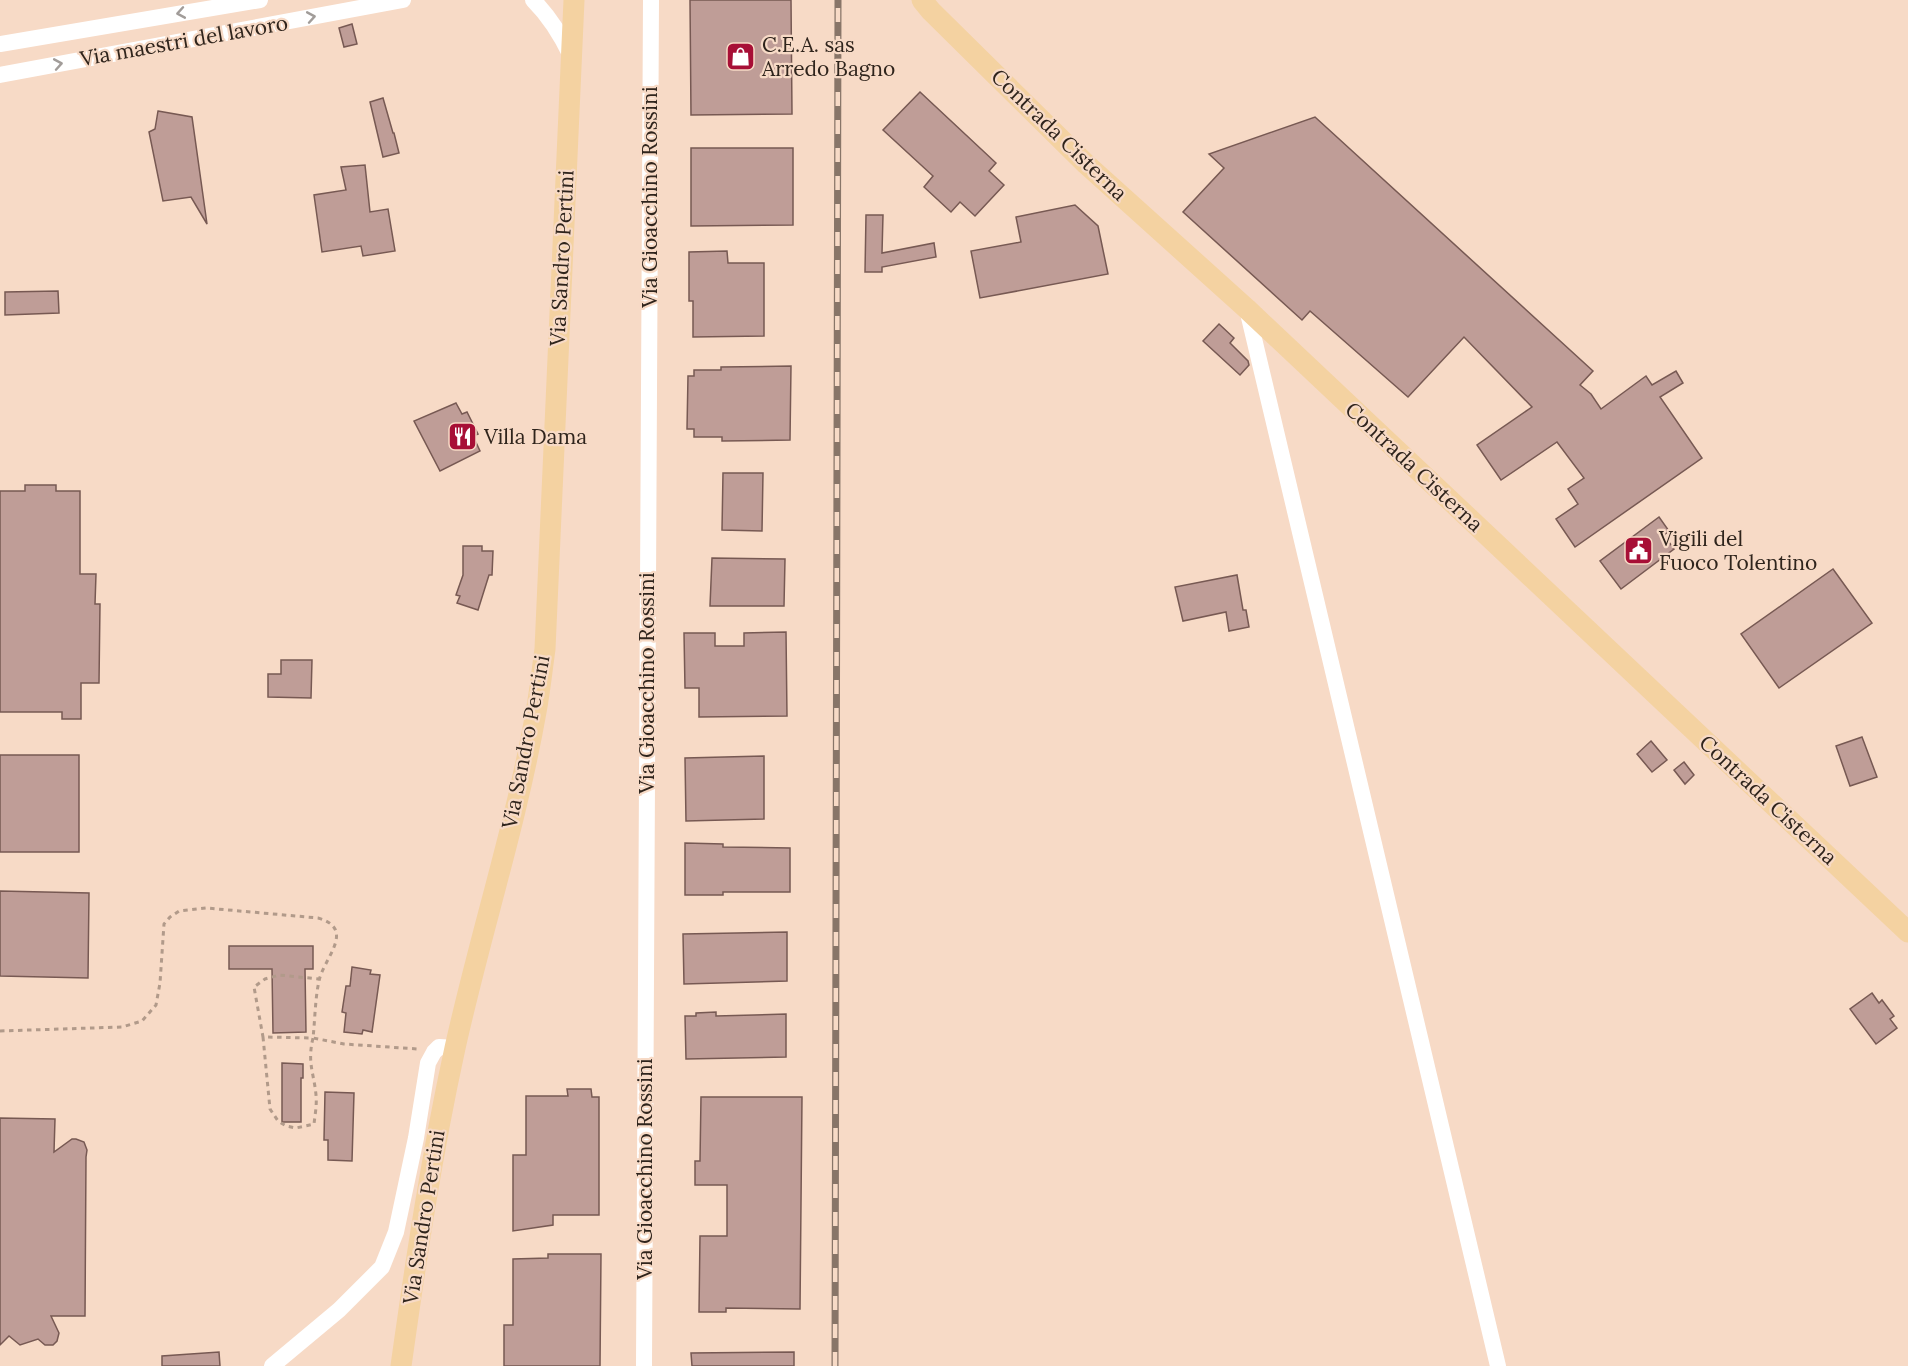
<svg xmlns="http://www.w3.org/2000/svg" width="1908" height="1366" font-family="Lora,serif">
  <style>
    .building { fill: #bf9d97; stroke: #775953; stroke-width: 1.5 }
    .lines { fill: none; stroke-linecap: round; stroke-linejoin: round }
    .path { stroke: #b19a8a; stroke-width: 3; stroke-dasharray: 4.5 4.5; stroke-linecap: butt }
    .minor { stroke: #fff; stroke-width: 16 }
    .major { stroke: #f4d2a1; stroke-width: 21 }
    .rail-casing { stroke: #887568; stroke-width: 7 }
    .rail { stroke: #f7dac6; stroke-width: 4.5; stroke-dasharray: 14; stroke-linecap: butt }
    .oneway { stroke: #a19c99 }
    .labels { text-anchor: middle; stroke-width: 4.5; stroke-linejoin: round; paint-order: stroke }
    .street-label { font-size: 21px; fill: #2f241c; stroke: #f7dac6 }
    .poi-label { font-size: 21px; fill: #2f241c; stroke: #f7dac6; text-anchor: start }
  </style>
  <rect width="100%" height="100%" fill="#f7dac6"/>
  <g class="building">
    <polygon points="690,0 791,0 792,114 691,115"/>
    <polygon points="352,24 357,44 344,47 339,28"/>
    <polygon points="920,92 996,163 989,171 1004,185 975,216 960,202 951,212 924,187 933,176 883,130"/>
    <polygon points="383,98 393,133 394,133 399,153 383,157 370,102"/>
    <polygon points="158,111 192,117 207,224 191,197 163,201 149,132 155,129"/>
    <polygon points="1315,117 1593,371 1580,385 1591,394 1601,409 1646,376 1652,385 1676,371 1683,383 1660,397 1702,458 1575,547 1556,519 1578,504 1568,489 1584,478 1557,442 1501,480 1477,445 1532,407 1464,337 1408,397 1310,311 1302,320 1183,212 1224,168 1209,154"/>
    <polygon points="691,148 793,148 793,225 691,226"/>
    <polygon points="365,165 370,212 388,209 395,251 363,256 361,246 322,252 314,195 346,190 341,167"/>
    <polygon points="1075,205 1098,226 1108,274 980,298 971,251 1021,242 1016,217"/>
    <polygon points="866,215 883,215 882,253 934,243 936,257 882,267 882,272 865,272"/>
    <polygon points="727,251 728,263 764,263 764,336 693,337 693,301 689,301 689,252"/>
    <polygon points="58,291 59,313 5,315 5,292"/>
    <polygon points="1219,324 1234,338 1230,343 1248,361 1249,365 1240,375 1203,341"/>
    <polygon points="791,366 790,440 722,441 722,437 694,437 694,429 687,429 688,376 694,376 694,370 721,370 721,367"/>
    <polygon points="456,403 462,414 467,412 478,434 473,436 480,451 440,471 414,421"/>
    <polygon points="723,473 763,473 762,531 722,530"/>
    <polygon points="25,485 56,485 56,491 80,491 80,574 96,574 95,604 100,604 99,683 81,683 81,719 62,719 62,712 0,712 0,491 25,491"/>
    <polygon points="1659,517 1669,531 1664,535 1674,549 1621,589 1600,561"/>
    <polygon points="463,546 482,546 482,551 493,551 492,575 489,575 478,610 457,603 460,596 456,595 463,575"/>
    <polygon points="712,558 785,559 784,606 710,606"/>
    <polygon points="1833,569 1872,623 1779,688 1741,634"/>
    <polygon points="1237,575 1243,610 1246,610 1249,627 1229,631 1226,612 1183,621 1175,587"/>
    <polygon points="786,632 787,716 699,717 699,688 685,688 684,633 715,633 715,646 744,646 744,633"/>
    <polygon points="281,660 312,660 311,698 268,697 268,674 281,674"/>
    <polygon points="1862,737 1877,777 1850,786 1836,746"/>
    <polygon points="1651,741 1667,760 1652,772 1637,754"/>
    <rect x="0" y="755" width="79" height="97"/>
    <polygon points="764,756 764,819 686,821 685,758"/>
    <polygon points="1684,762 1694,775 1685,784 1674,770"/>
    <polygon points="685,843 723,844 723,847 790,848 790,892 723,892 723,895 685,895"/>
    <polygon points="0,891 89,893 88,978 0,976"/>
    <polygon points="787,932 787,981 684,984 683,934"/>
    <polygon points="229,946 313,946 313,969 305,969 306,1032 273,1033 272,969 229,969"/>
    <polygon points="352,967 371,970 370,974 380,975 372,1032 363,1030 362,1034 344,1032 346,1013 342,1012 346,986 350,986"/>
    <polygon points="1872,993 1879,1003 1882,1000 1894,1016 1890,1019 1897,1028 1876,1044 1850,1009"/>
    <polygon points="716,1012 716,1016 786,1014 786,1057 686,1059 685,1016 696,1016 696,1013"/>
    <polygon points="282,1063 303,1064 303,1078 301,1078 301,1122 282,1122"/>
    <polygon points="567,1089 591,1089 592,1097 599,1097 599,1215 553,1215 553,1225 513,1231 513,1155 526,1155 526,1096 568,1096"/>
    <polygon points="325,1092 354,1093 352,1161 328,1160 328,1140 324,1140"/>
    <polygon points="701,1097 802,1097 800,1309 726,1308 726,1312 699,1312 700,1236 727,1236 727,1185 695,1185 695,1161 700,1161"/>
    <polygon points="0,1118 55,1119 54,1152 72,1139 76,1139 84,1142 87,1150 86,1157 85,1316 51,1316 59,1333 57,1341 53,1345 45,1345 38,1339 20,1345 9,1336 0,1345"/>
    <polygon points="548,1254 601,1254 600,1366 504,1366 504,1325 513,1325 513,1259 548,1258"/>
    <polygon points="219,1352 220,1366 162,1366 162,1356"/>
    <polygon points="794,1352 794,1366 692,1366 691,1353"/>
  </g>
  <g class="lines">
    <g class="path">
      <path d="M 0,1031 L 122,1027 L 142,1021 L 156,1005 L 160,983 L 164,924 L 170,917 L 179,911 L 206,908 L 318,918 C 357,929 323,959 319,981 C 315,999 315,1020 313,1038 L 344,1044 L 418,1049"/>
      <path d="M 263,1037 L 270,1109 L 278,1121 L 286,1126 L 296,1128 L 314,1124 C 315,1115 317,1105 316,1095 C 314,1073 307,1063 313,1038 L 263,1037 L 254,987 L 265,979 L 279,975 L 319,979"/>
    </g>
    <g class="minor">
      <path d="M 533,0 C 550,17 561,35 571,56"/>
      <polyline points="0,44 260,0"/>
      <polyline points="0,75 403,0"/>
      <polyline points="1247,309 1498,1366"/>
      <polyline points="272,1366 339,1310 382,1267 396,1232 416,1138 428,1063 434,1052 439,1047 455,1048"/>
      <polyline points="644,1366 651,0"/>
    </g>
    <g class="major">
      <polyline points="922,0 931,11 1086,164 1247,309 1908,932"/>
      <path d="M 401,1366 C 416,1259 432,1153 455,1048 C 480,935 516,825 536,712 C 540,691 542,670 545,649 L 574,0"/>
    </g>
    <defs>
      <polyline id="rail" points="835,1366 838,0"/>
    </defs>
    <use href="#rail" class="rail-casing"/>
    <use href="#rail" class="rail"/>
  </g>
  <defs><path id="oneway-chevron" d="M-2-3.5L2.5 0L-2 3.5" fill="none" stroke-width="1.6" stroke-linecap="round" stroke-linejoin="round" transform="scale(1.5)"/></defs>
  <g class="oneway">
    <use href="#oneway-chevron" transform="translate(181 13) rotate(170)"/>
    <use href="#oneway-chevron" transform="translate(311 17) rotate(-10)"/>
    <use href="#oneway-chevron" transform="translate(58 64) rotate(-10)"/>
  </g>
  <defs>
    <symbol id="shop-square" viewBox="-11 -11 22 22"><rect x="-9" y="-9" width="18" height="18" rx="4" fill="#a70f36" stroke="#f7dac6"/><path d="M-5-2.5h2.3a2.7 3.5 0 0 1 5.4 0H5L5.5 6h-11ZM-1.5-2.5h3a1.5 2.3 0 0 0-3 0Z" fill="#fff"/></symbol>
    <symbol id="restaurant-square" viewBox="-11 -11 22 22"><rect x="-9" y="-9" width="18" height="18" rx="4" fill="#a70f36" stroke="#f7dac6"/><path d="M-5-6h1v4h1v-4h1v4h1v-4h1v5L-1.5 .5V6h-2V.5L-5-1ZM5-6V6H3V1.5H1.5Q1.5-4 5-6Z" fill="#fff"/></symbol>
    <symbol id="civic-square" viewBox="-11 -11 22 22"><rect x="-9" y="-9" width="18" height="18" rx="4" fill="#a70f36" stroke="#f7dac6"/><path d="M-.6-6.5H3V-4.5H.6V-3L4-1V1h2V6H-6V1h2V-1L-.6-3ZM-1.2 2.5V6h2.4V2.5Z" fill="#fff"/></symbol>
  </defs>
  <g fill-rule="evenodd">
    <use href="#shop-square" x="724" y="40" width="33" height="33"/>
    <use href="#restaurant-square" x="446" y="420" width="33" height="33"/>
    <use href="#civic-square" x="1622" y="534" width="33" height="33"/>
  </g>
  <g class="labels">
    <g class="street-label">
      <text transform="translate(184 41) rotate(-10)" y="7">Via maestri del lavoro</text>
      <text transform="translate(1059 135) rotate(44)" y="7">Contrada Cisterna</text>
      <text transform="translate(650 197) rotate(-90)" y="7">Via Gioacchino Rossini</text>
      <text transform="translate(562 258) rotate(-87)" y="7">Via Sandro Pertini</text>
      <text transform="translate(1414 467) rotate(43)" y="7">Contrada Cisterna</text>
      <text transform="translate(647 683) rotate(-90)" y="7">Via Gioacchino Rossini</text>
      <text transform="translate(526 742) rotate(-79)" y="7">Via Sandro Pertini</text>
      <text transform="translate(1768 800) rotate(43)" y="7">Contrada Cisterna</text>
      <text transform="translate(645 1169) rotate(-90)" y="7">Via Gioacchino Rossini</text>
      <text transform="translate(424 1217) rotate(-81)" y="7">Via Sandro Pertini</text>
    </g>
    <g class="poi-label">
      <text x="762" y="52">C.E.A. sas<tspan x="762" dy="24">Arredo Bagno</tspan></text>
      <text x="484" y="444">Villa Dama</text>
      <text x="1659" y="546">Vigili del<tspan x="1659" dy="24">Fuoco Tolentino</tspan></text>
    </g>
  </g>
</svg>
